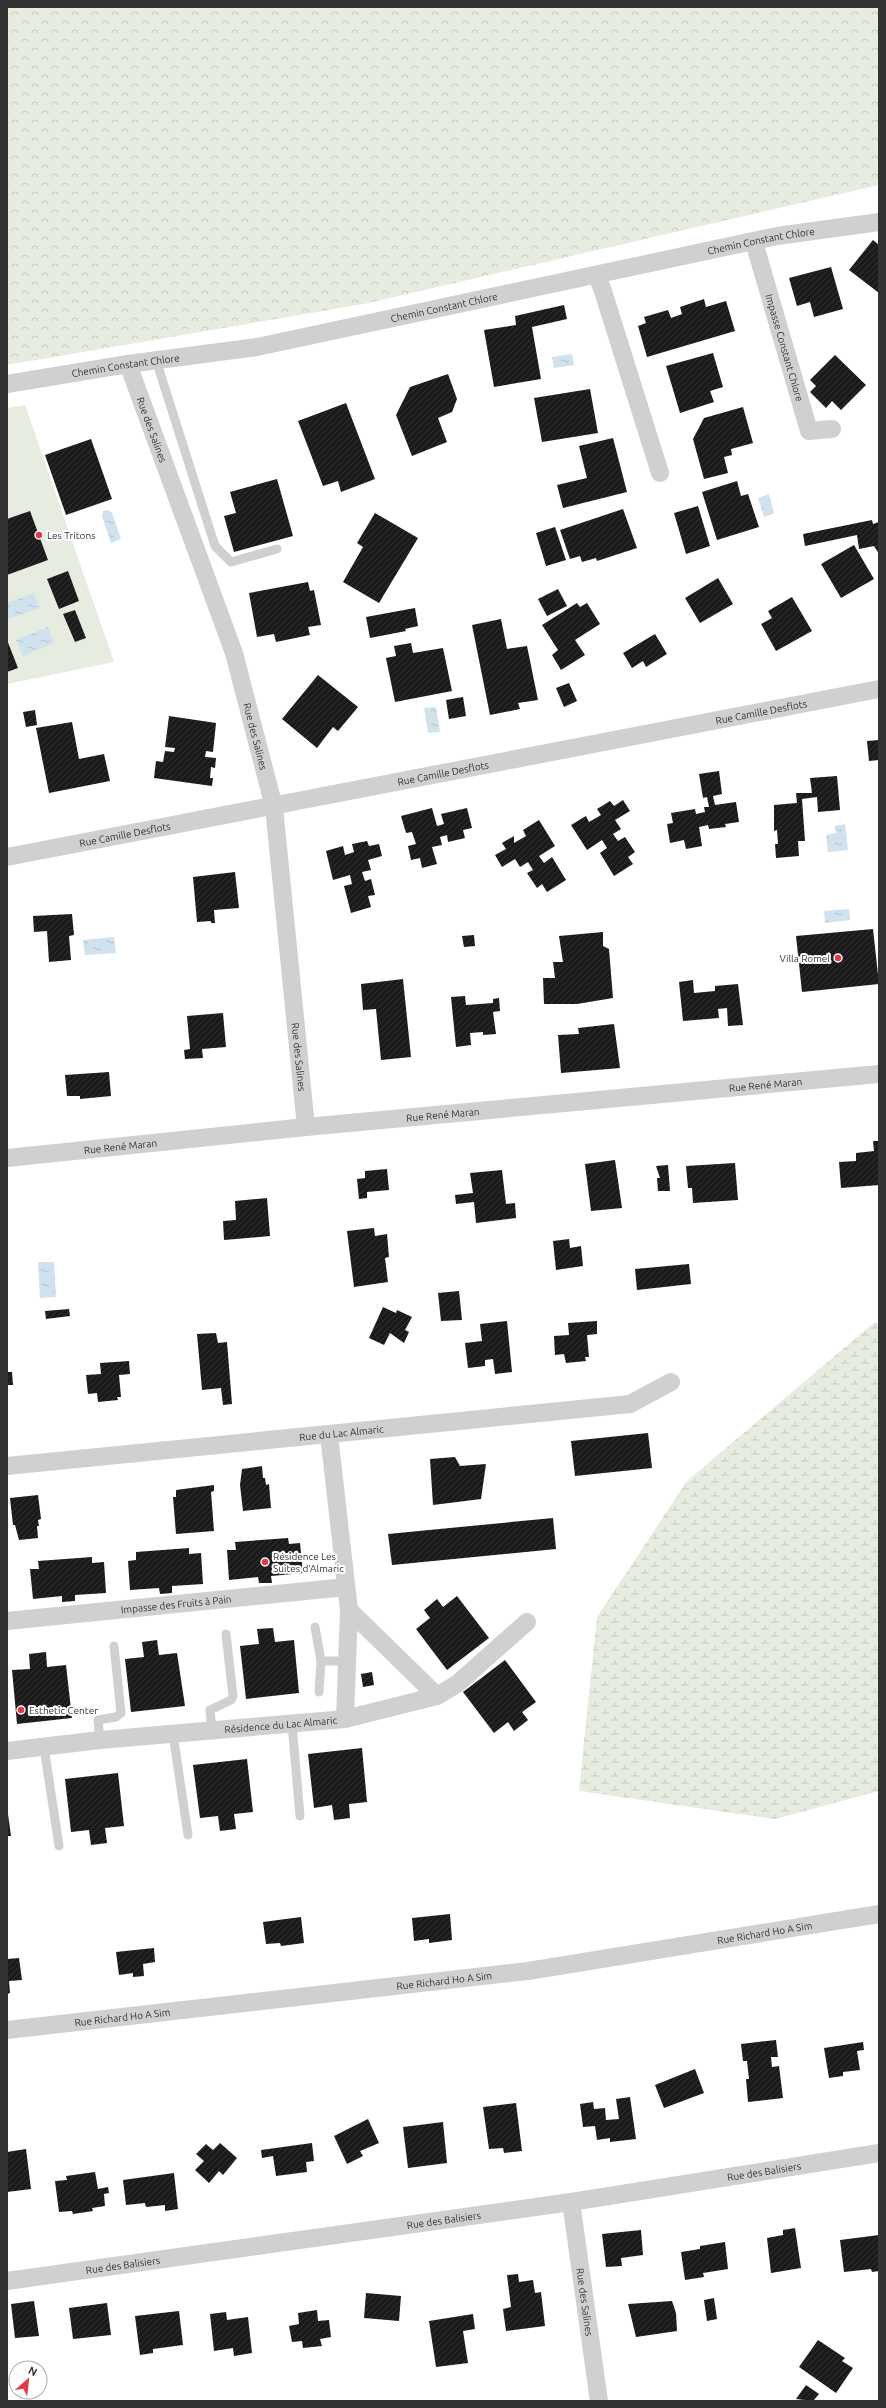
<svg xmlns="http://www.w3.org/2000/svg" width="886" height="2408" font-family="Ubuntu,sans-serif">
  <style>
    .grass { fill: #e6ecdf }
    .forest { fill: url(#forest-crowns) }
    .wetland { fill: url(#wetland-marsh) }
    .water { fill: url(#water-ripples) }
    .building { fill: url(#building-hatch) }
    .lines { fill: none; stroke-linecap: round; stroke-linejoin: round }
    .lane { stroke: #d0d0d0; stroke-width: 9 }
    .street { stroke: #d0d0d0; stroke-width: 18 }
    .poi-dot { fill: #e63946; stroke: #fff; stroke-width: 1.5 }
    .labels { text-anchor: middle; stroke-width: 4; stroke-linejoin: round; paint-order: stroke }
    .street-label { font-size: 10px; fill: #333; stroke: #fff }
    .poi-label { font-size: 10px; fill: #333; stroke: #fff; text-anchor: start }
  </style>
  <defs>
    <pattern id="forest-crowns" width="20" height="18" patternUnits="userSpaceOnUse"><rect width="20" height="18" fill="#e6ecdf"/><path d="M2 6a3 3 0 1 1 6 0M12 15a3 3 0 1 1 6 0" fill="none" stroke="#c6cbc0"/></pattern>
    <pattern id="wetland-marsh" width="20" height="14" patternUnits="userSpaceOnUse"><rect width="20" height="14" fill="#e6ecdf"/><path d="M1 5h8M5 5V1M11 12h8M15 12V8" fill="none" stroke="#c6cbc0"/></pattern>
    <pattern id="water-ripples" width="26" height="14" patternUnits="userSpaceOnUse"><rect width="26" height="14" fill="#cfe2ee"/><path d="M2 4q2-2 4 0t4 0M15 11q2-2 4 0t4 0" fill="none" stroke="#b2c2cd"/></pattern>
    <pattern id="building-hatch" width="6" height="6" patternUnits="userSpaceOnUse"><rect width="6" height="6" fill="#1a1a1a"/><path d="M-1 1l2-2M0 6l6-6M5 7l2-2" fill="none" stroke="#333"/></pattern>
  </defs>
  <rect width="100%" height="100%" fill="#fff"/>
  <polygon class="grass" points="25,405 114,662 7,684 7,408"/>
  <polygon class="forest" points="7,7 879,7 879,185 364,304 7,365"/>
  <polygon class="wetland" points="875,1322 879,1323 879,1791 775,1819 579,1791 597,1617 687,1481"/>
  <g class="water">
    <polygon points="572,354 574,365 554,368 552,357"/>
    <polygon points="769,494 774,513 764,517 758,498"/>
    <polygon points="108,510 112,513 121,539 111,543 102,516 103,511"/>
    <polygon points="34,593 40,608 7,619 7,603"/>
    <polygon points="48,627 54,643 23,656 16,640"/>
    <polygon points="436,707 440,732 428,733 424,708"/>
    <polygon points="845,824 848,850 828,852 826,835 836,833 835,826"/>
    <polygon points="849,909 850,920 825,923 824,911"/>
    <polygon points="114,937 116,953 85,955 83,940"/>
    <polygon points="38,1262 54,1262 56,1297 40,1298"/>
  </g>
  <g class="building">
    <polygon points="873,240 879,245 879,293 849,270"/>
    <polygon points="831,267 843,309 814,317 810,302 797,306 789,278"/>
    <polygon points="704,299 706,307 726,301 735,331 647,357 638,326 646,323 644,317 668,310 671,318 682,314 680,307"/>
    <polygon points="564,305 567,319 532,327 541,379 494,387 484,330 516,325 515,316"/>
    <polygon points="713,353 723,387 710,391 714,402 680,413 666,366"/>
    <polygon points="835,355 866,385 841,410 832,401 826,408 810,392 816,386 810,380"/>
    <polygon points="448,374 457,399 452,412 438,418 447,442 412,456 396,415 410,387"/>
    <polygon points="590,389 598,433 542,442 534,398"/>
    <polygon points="346,403 375,479 341,492 338,481 323,486 298,421"/>
    <polygon points="743,407 753,443 731,449 732,455 724,457 728,473 704,479 693,439 704,418"/>
    <polygon points="613,438 627,492 563,508 557,485 587,478 579,446"/>
    <polygon points="91,439 112,499 66,515 45,455"/>
    <polygon points="277,479 293,536 234,552 224,516 236,513 230,492"/>
    <polygon points="737,481 741,496 748,494 759,527 717,540 702,492"/>
    <polygon points="698,506 710,546 686,554 674,513"/>
    <polygon points="623,509 637,548 597,561 596,558 582,562 580,556 570,559 560,530"/>
    <polygon points="30,511 48,560 7,575 7,519"/>
    <polygon points="375,513 418,538 379,603 343,582 363,547 357,543"/>
    <polygon points="872,520 873,524 879,522 879,554 874,546 859,549 857,535 805,546 803,534"/>
    <polygon points="555,527 566,560 546,566 536,533"/>
    <polygon points="854,545 874,579 841,598 821,564"/>
    <polygon points="68,571 79,601 59,609 47,579"/>
    <polygon points="718,578 733,604 700,623 685,598"/>
    <polygon points="308,582 310,591 314,590 321,625 308,627 310,635 276,642 274,634 257,637 249,593"/>
    <polygon points="558,589 567,606 547,616 538,599"/>
    <polygon points="792,597 812,631 776,651 761,624 772,618 768,611"/>
    <polygon points="577,603 580,607 587,603 600,624 575,640 585,655 561,670 552,655 558,650 542,625"/>
    <polygon points="415,608 418,626 405,629 406,631 370,638 366,617"/>
    <polygon points="75,610 86,638 75,642 63,614"/>
    <polygon points="501,619 507,649 527,646 538,700 518,703 520,709 490,715 472,625"/>
    <polygon points="655,634 667,654 646,667 643,661 632,668 623,653"/>
    <polygon points="7,640 18,668 7,672"/>
    <polygon points="411,643 413,653 443,648 452,691 395,702 386,658 396,656 394,646"/>
    <polygon points="318,675 358,707 338,731 333,727 317,748 282,719"/>
    <polygon points="569,683 577,701 564,707 556,688"/>
    <polygon points="463,697 466,716 449,719 446,700"/>
    <polygon points="35,710 37,725 26,727 23,712"/>
    <polygon points="169,716 216,723 213,752 206,751 205,757 216,758 215,768 211,767 210,778 213,778 212,786 154,778 156,761 163,762 165,751 174,752 175,748 165,747"/>
    <polygon points="72,722 79,759 104,754 110,781 49,793 36,728"/>
    <polygon points="879,740 879,760 869,761 867,741"/>
    <polygon points="719,771 722,794 713,796 715,805 736,802 739,822 725,824 726,827 709,829 708,825 699,827 702,846 686,849 684,840 670,843 667,824 673,823 671,813 695,809 696,814 705,812 704,807 709,807 707,797 703,798 699,774"/>
    <polygon points="837,776 840,810 818,812 817,797 802,799 805,841 798,841 799,856 776,858 775,844 778,844 777,830 774,831 774,805 797,803 796,793 812,793 810,778"/>
    <polygon points="623,800 630,811 615,820 621,829 613,834 618,841 625,837 635,852 628,857 633,864 614,876 600,853 607,848 602,840 587,850 571,825 586,816 589,822 601,815 597,809 610,801 614,806"/>
    <polygon points="432,808 437,826 444,824 441,814 467,808 472,828 463,830 465,838 448,842 447,835 440,837 442,845 432,847 437,864 422,868 420,858 411,860 408,846 416,844 412,832 406,833 401,816"/>
    <polygon points="539,820 555,846 539,856 544,863 552,857 566,880 547,892 542,884 537,888 527,873 533,870 528,862 520,867 515,859 502,867 495,855 506,849 502,843 514,836 514,843 526,836 523,830"/>
    <polygon points="367,841 369,846 379,844 382,856 368,860 371,870 362,872 365,881 371,879 375,895 368,896 371,907 351,913 344,886 352,884 350,875 333,880 326,851 343,846 345,855 354,852 352,844"/>
    <polygon points="235,872 239,908 214,910 215,923 211,923 211,921 197,922 193,877"/>
    <polygon points="72,914 74,935 69,936 71,960 49,962 47,931 34,932 33,916"/>
    <polygon points="873,929 879,984 802,992 796,936"/>
    <polygon points="603,932 603,946 609,949 613,998 577,1004 544,1004 543,978 555,978 553,962 563,962 559,936"/>
    <polygon points="474,935 475,946 464,947 462,936"/>
    <polygon points="403,979 411,1057 381,1060 376,1009 363,1010 361,984"/>
    <polygon points="693,980 694,993 715,991 715,986 738,984 743,1025 728,1026 727,1008 718,1009 719,1018 683,1021 679,982"/>
    <polygon points="465,996 466,1005 493,1003 493,999 499,998 500,1011 493,1012 496,1034 483,1035 483,1032 470,1033 471,1045 456,1047 451,997"/>
    <polygon points="223,1013 226,1047 202,1049 203,1058 185,1059 184,1050 190,1049 187,1016"/>
    <polygon points="614,1024 620,1068 561,1073 558,1035 579,1034 578,1028"/>
    <polygon points="109,1072 111,1096 80,1099 80,1096 67,1096 65,1075"/>
    <polygon points="873,1141 879,1141 879,1185 841,1188 839,1162 856,1161 856,1153 874,1151"/>
    <polygon points="615,1160 622,1208 591,1211 585,1164"/>
    <polygon points="735,1163 738,1200 693,1203 692,1188 688,1188 686,1166"/>
    <polygon points="668,1165 670,1191 658,1191 657,1178 660,1178 656,1166"/>
    <polygon points="387,1169 389,1190 367,1192 367,1198 359,1199 357,1179 365,1178 365,1171"/>
    <polygon points="502,1170 506,1204 515,1203 516,1218 476,1223 474,1202 456,1204 455,1195 473,1193 470,1173"/>
    <polygon points="267,1198 270,1236 224,1240 223,1221 236,1220 235,1201"/>
    <polygon points="374,1228 375,1236 387,1234 389,1257 385,1258 388,1282 354,1287 347,1231"/>
    <polygon points="569,1239 570,1248 581,1246 583,1266 556,1270 553,1241"/>
    <polygon points="689,1264 691,1284 637,1290 635,1269"/>
    <polygon points="459,1291 462,1320 441,1321 438,1293"/>
    <polygon points="383,1307 396,1313 397,1310 412,1317 405,1330 409,1332 404,1343 390,1333 384,1345 369,1338"/>
    <polygon points="69,1309 70,1316 46,1319 45,1311"/>
    <polygon points="507,1321 512,1372 495,1374 493,1359 485,1360 485,1366 468,1368 465,1343 482,1341 480,1324"/>
    <polygon points="597,1321 597,1334 587,1335 589,1357 585,1357 586,1361 566,1363 564,1354 555,1355 554,1336 569,1335 568,1323"/>
    <polygon points="216,1333 218,1343 227,1342 232,1404 223,1405 221,1388 202,1390 197,1334"/>
    <polygon points="129,1361 130,1374 119,1375 121,1397 117,1397 118,1400 98,1402 97,1393 88,1394 86,1375 101,1374 100,1363"/>
    <polygon points="7,1372 12,1372 13,1385 7,1385"/>
    <polygon points="648,1433 652,1468 575,1476 571,1441"/>
    <polygon points="455,1457 460,1466 486,1464 481,1499 433,1505 430,1459"/>
    <polygon points="262,1466 263,1478 265,1478 266,1485 269,1484 271,1508 243,1511 240,1485 242,1469"/>
    <polygon points="214,1485 214,1491 211,1492 214,1531 176,1534 173,1497 176,1497 176,1490"/>
    <polygon points="38,1495 41,1519 38,1520 39,1526 37,1526 38,1538 19,1540 15,1525 13,1525 10,1498"/>
    <polygon points="553,1518 556,1549 392,1565 388,1534"/>
    <polygon points="288,1538 289,1544 300,1543 303,1573 271,1576 272,1583 259,1583 258,1577 229,1580 227,1550 236,1550 235,1542"/>
    <polygon points="189,1548 189,1554 201,1553 203,1584 172,1586 172,1593 160,1594 159,1588 130,1590 128,1561 136,1560 136,1552"/>
    <polygon points="92,1557 92,1563 104,1562 106,1593 75,1595 75,1601 62,1602 62,1596 33,1599 30,1569 39,1569 38,1561"/>
    <polygon points="457,1596 489,1638 447,1670 416,1629 430,1618 424,1610 437,1599 443,1607"/>
    <polygon points="273,1628 275,1642 294,1640 299,1693 246,1699 240,1646 259,1644 257,1629"/>
    <polygon points="157,1640 159,1655 177,1653 185,1706 131,1712 125,1659 144,1657 142,1642"/>
    <polygon points="46,1652 47,1667 66,1665 72,1718 17,1724 12,1670 30,1669 29,1654"/>
    <polygon points="505,1660 536,1702 522,1712 528,1720 514,1731 508,1722 494,1733 463,1692"/>
    <polygon points="372,1672 374,1685 363,1687 361,1674"/>
    <polygon points="362,1748 367,1802 349,1804 350,1818 334,1820 332,1805 314,1808 308,1754"/>
    <polygon points="247,1759 253,1812 234,1814 236,1829 220,1831 218,1816 200,1818 193,1765"/>
    <polygon points="118,1773 124,1826 105,1828 107,1843 91,1845 89,1830 71,1832 65,1779"/>
    <polygon points="7,1807 11,1836 7,1836"/>
    <polygon points="450,1914 452,1940 429,1943 429,1939 414,1941 412,1918"/>
    <polygon points="301,1917 304,1943 281,1946 280,1943 266,1944 263,1922"/>
    <polygon points="154,1948 155,1962 143,1964 144,1976 133,1977 133,1973 119,1975 116,1952"/>
    <polygon points="19,1958 22,1980 9,1981 10,1993 7,1994 7,1959"/>
    <polygon points="776,2040 778,2057 771,2057 772,2067 779,2066 783,2098 748,2102 746,2079 749,2079 747,2061 743,2061 741,2044"/>
    <polygon points="863,2042 864,2050 857,2051 860,2070 843,2072 843,2076 829,2078 824,2048"/>
    <polygon points="695,2069 704,2093 664,2108 655,2085"/>
    <polygon points="630,2097 636,2139 610,2142 610,2138 597,2140 595,2126 583,2127 580,2104 593,2102 594,2109 605,2108 606,2120 619,2119 616,2099"/>
    <polygon points="516,2103 522,2151 504,2153 503,2148 489,2149 483,2107"/>
    <polygon points="368,2119 379,2143 360,2151 363,2156 347,2164 334,2136"/>
    <polygon points="443,2122 447,2163 408,2168 403,2127"/>
    <polygon points="220,2143 237,2158 223,2175 219,2171 209,2183 195,2170 204,2161 196,2154 206,2144 213,2150"/>
    <polygon points="312,2143 314,2161 306,2162 307,2172 276,2176 273,2156 262,2158 261,2150"/>
    <polygon points="26,2149 31,2189 7,2192 7,2152"/>
    <polygon points="95,2172 98,2189 108,2187 109,2193 104,2194 105,2206 92,2208 93,2211 73,2214 72,2211 59,2212 55,2181 67,2180 66,2176"/>
    <polygon points="174,2173 178,2209 165,2211 165,2205 146,2207 145,2203 126,2205 123,2180"/>
    <polygon points="795,2228 801,2268 771,2273 767,2238 783,2235 783,2230"/>
    <polygon points="641,2230 643,2255 621,2258 622,2266 606,2267 602,2234"/>
    <polygon points="879,2235 879,2271 872,2272 871,2269 844,2272 840,2240"/>
    <polygon points="725,2242 728,2269 703,2273 704,2277 685,2280 681,2252 700,2249 700,2246"/>
    <polygon points="518,2274 519,2282 533,2280 535,2293 541,2292 545,2326 506,2331 503,2309 511,2307 507,2275"/>
    <polygon points="366,2293 401,2296 399,2321 364,2318"/>
    <polygon points="714,2298 717,2319 707,2321 704,2300"/>
    <polygon points="34,2301 39,2336 15,2338 11,2304"/>
    <polygon points="672,2301 676,2313 677,2331 636,2337 628,2304"/>
    <polygon points="107,2303 111,2335 73,2339 69,2308"/>
    <polygon points="317,2310 318,2321 329,2320 331,2337 320,2339 322,2346 303,2348 302,2341 292,2342 289,2326 299,2324 298,2313"/>
    <polygon points="179,2311 183,2345 153,2349 153,2353 140,2355 135,2316"/>
    <polygon points="226,2312 227,2320 248,2317 252,2353 234,2356 233,2348 214,2351 210,2314"/>
    <polygon points="473,2314 475,2329 463,2331 468,2363 436,2367 429,2321"/>
    <polygon points="818,2340 845,2358 842,2361 853,2368 836,2393 799,2367"/>
    <polygon points="806,2385 819,2394 813,2401 796,2399"/>
  </g>
  <g class="lines">
    <g class="lane">
      <polyline points="156,360 215,546 231,562 277,549"/>
      <polyline points="315,1627 321,1661 348,1661"/>
      <polyline points="319,1692 321,1661"/>
      <polyline points="292,1724 300,1816"/>
      <polyline points="212,1731 210,1710 231,1700 233,1696 226,1634"/>
      <polyline points="173,1734 188,1835"/>
      <polyline points="100,1740 98,1720 116,1717 121,1713 114,1646"/>
      <polyline points="44,1747 59,1846"/>
    </g>
    <g class="street">
      <path id="s1" d="M 754,242 L 809,431 L 832,429"/>
      <polyline points="596,275 602,288 660,473"/>
      <path id="s2" d="M 128,364 L 234,653 L 274,807 L 306,1127"/>
      <path id="s3" d="M 7,384 L 128,364 L 257,347 L 777,236 L 879,222"/>
      <path id="s4" d="M 7,857 L 879,689"/>
      <path id="s5" d="M 7,1158 L 306,1127 L 879,1074"/>
      <polyline points="329,1435 349,1610 345,1719"/>
      <path id="s6" d="M 7,1466 L 630,1404 L 671,1382"/>
      <polyline points="349,1610 437,1696"/>
      <path id="s7" d="M 7,1621 L 346,1587"/>
      <path id="s8" d="M 7,1751 L 100,1740 L 345,1719 L 437,1696 L 457,1684 L 527,1622"/>
      <path id="s9" d="M 7,2030 L 528,1971 L 879,1914"/>
      <path id="s10" d="M 571,2202 L 599,2401"/>
      <path id="s11" d="M 7,2281 L 571,2202 L 879,2153"/>
    </g>
  </g>
  <g class="poi-dot">
    <circle cx="39" cy="535" r="4"/>
    <circle cx="838" cy="958" r="4"/>
    <circle cx="265" cy="1562" r="4"/>
    <circle cx="21" cy="1710" r="4"/>
  </g>
  <g class="labels">
    <g class="street-label">
      <text dy="4" stroke="none"><textPath href="#s3" startOffset="768">Chemin Constant Chlore</textPath></text>
      <text dy="4" stroke="none"><textPath href="#s3" startOffset="444">Chemin Constant Chlore</textPath></text>
      <text dy="4" stroke="none"><textPath href="#s1" startOffset="110">Impasse Constant Chlore</textPath></text>
      <text dy="4" stroke="none"><textPath href="#s3" startOffset="120">Chemin Constant Chlore</textPath></text>
      <text dy="4" stroke="none"><textPath href="#s2" startOffset="70">Rue des Salines</textPath></text>
      <text dy="4" stroke="none"><textPath href="#s4" startOffset="768">Rue Camille Desflots</textPath></text>
      <text dy="4" stroke="none"><textPath href="#s2" startOffset="394">Rue des Salines</textPath></text>
      <text dy="4" stroke="none"><textPath href="#s4" startOffset="444">Rue Camille Desflots</textPath></text>
      <text dy="4" stroke="none"><textPath href="#s4" startOffset="120">Rue Camille Desflots</textPath></text>
      <text dy="4" stroke="none"><textPath href="#s2" startOffset="718">Rue des Salines</textPath></text>
      <text dy="4" stroke="none"><textPath href="#s5" startOffset="762">Rue René Maran</textPath></text>
      <text dy="4" stroke="none"><textPath href="#s5" startOffset="438">Rue René Maran</textPath></text>
      <text dy="4" stroke="none"><textPath href="#s5" startOffset="114">Rue René Maran</textPath></text>
      <text dy="4" stroke="none"><textPath href="#s6" startOffset="336">Rue du Lac Almaric</textPath></text>
      <text dy="4" stroke="none"><textPath href="#s7" startOffset="170">Impasse des Fruits à Pain</textPath></text>
      <text dy="4" stroke="none"><textPath href="#s8" startOffset="275">Résidence du Lac Almaric</textPath></text>
      <text dy="4" stroke="none"><textPath href="#s9" startOffset="764">Rue Richard Ho A Sim</textPath></text>
      <text dy="4" stroke="none"><textPath href="#s9" startOffset="440">Rue Richard Ho A Sim</textPath></text>
      <text dy="4" stroke="none"><textPath href="#s9" startOffset="116">Rue Richard Ho A Sim</textPath></text>
      <text dy="4" stroke="none"><textPath href="#s11" startOffset="765">Rue des Balisiers</textPath></text>
      <text dy="4" stroke="none"><textPath href="#s11" startOffset="441">Rue des Balisiers</textPath></text>
      <text dy="4" stroke="none"><textPath href="#s11" startOffset="117">Rue des Balisiers</textPath></text>
      <text dy="4" stroke="none"><textPath href="#s10" startOffset="101">Rue des Salines</textPath></text>
    </g>
    <g class="poi-label">
      <text x="47" y="539">Les Tritons</text>
      <text x="830" y="962" text-anchor="end">Villa Romel</text>
      <text x="273" y="1560">Résidence Les<tspan x="273" dy="12">Suites d'Almaric</tspan></text>
      <text x="29" y="1714">Esthetic Center</text>
    </g>
  </g>
  <rect width="886" height="2408" fill="none" stroke="#333333" stroke-width="16"/>
  <g transform="translate(28 2380) rotate(28)"><circle r="19" fill="#ffffff" stroke="#adadad"/>
  <path d="M0-3L7 15L0 10L-7 15Z" fill="#e63946"/>
  <text y="-6" font-size="11" font-weight="bold" text-anchor="middle" fill="#333333">N</text>
  </g>
</svg>
